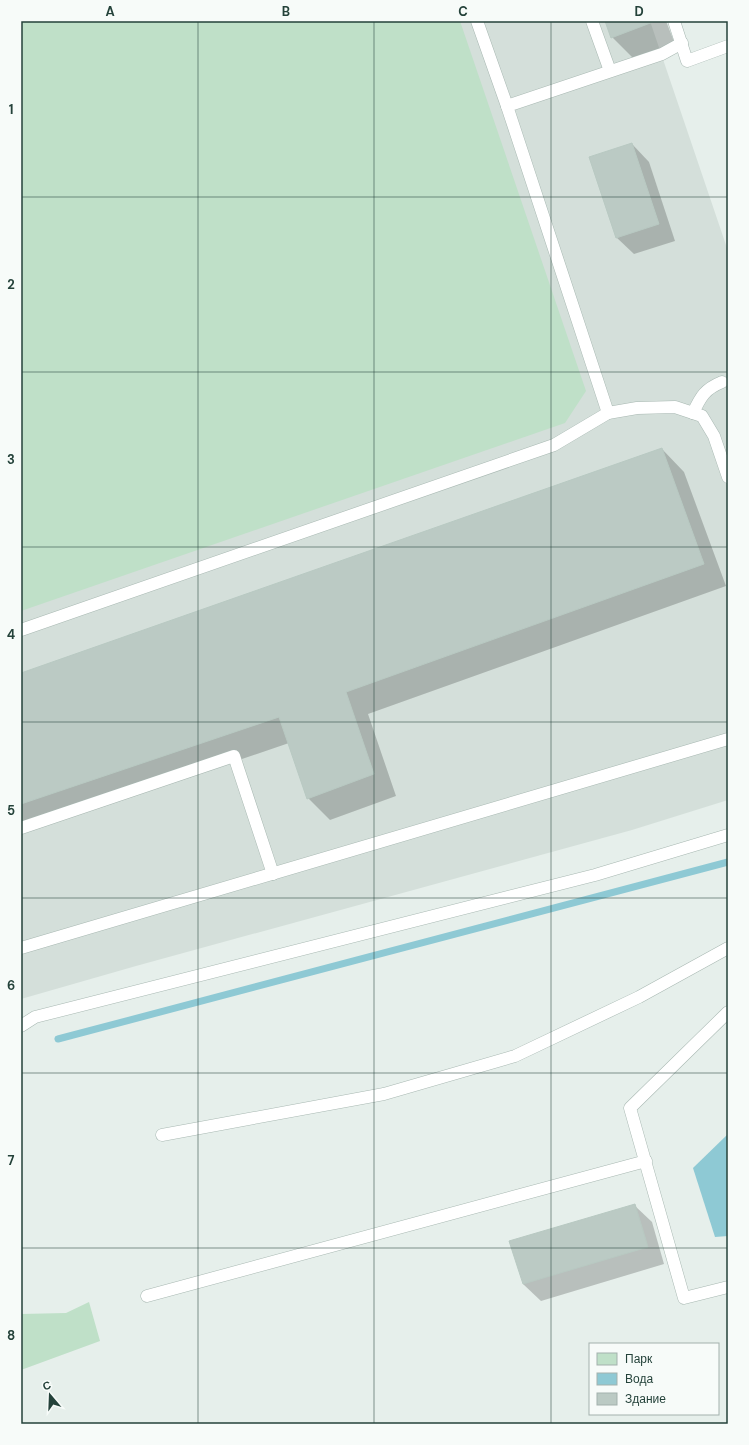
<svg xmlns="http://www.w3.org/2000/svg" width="749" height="1445" font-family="'DM Sans',sans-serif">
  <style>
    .built { fill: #d4dfda }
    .green { fill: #bfe0c8 }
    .water { fill: #8ec9d4 }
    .shadow { fill: #0003 }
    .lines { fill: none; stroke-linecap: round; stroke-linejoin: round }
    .stream { stroke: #8ec9d4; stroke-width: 7 }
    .building { fill: #bbcac4; stroke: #b8c9c2 }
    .service-casing { stroke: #a8b8b2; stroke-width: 13 }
    .service { stroke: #fff; stroke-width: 12 }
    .grid { fill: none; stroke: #24423a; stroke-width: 1; stroke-opacity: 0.55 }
    .neatline { fill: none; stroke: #24423a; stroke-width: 1.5 }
    .grid-label { font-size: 13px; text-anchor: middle; font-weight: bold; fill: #24423a }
  </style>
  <rect width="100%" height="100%" fill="#e6efeb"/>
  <polygon class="built" points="21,21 650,21 728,251 728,800 632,830 136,966 21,999"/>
  <g class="green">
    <polygon points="21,21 460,21 586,391 565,423 21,611"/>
    <polygon points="89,1302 100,1341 21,1370 21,1314 66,1313"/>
  </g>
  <polygon class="water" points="728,1134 728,1236 715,1237 693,1168"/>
  <g class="shadow">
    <polygon points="606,21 666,21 675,44 634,59 612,37"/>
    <polygon points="632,144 649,162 675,241 634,254 616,237"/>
    <polygon points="662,449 684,472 726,586 368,714 396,796 330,820 308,798 289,743 21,834 21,674"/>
    <polygon points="634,1205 652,1222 664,1264 541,1301 523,1284"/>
  </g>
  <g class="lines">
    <polyline class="stream" points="58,1039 728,862"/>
  </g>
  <g class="building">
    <polygon points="605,21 653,21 653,22 611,38"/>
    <polygon points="632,143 659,224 616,238 589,157"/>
    <polygon points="662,448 704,564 346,692 374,774 307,799 279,717 21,804 21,673"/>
    <polygon points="635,1204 648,1247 523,1284 509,1241"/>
  </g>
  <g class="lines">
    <defs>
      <g id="service">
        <polyline points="477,21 507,106"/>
        <polyline points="592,21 610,71"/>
        <polyline points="674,21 687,61 728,46"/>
        <polyline points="608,413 637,408 675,407 702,416 714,436 728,477"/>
        <path d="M 693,413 C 701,396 705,389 722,382"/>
        <polyline points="21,630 554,445 608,413 507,106 662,54 682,43"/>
        <polyline points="21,828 234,756 273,874"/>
        <polyline points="21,948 728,739"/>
        <polyline points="728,1012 630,1108 684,1298 728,1287"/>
        <polyline points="21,1026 35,1017 595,875 728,835"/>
        <polyline points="162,1135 384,1094 515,1056 639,997 728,948"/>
        <polyline points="147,1296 646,1161"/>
      </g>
    </defs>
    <use href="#service" class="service-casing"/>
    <use href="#service" class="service"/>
  </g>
  <path class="grid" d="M 198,21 L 198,1424M 374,21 L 374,1424M 551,21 L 551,1424M 21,197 L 728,197M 21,372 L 728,372M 21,547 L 728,547M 21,722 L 728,722M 21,898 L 728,898M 21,1073 L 728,1073M 21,1248 L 728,1248"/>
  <rect width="749" height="1445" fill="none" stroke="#f7fbf9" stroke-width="44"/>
  <rect x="589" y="1343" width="130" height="72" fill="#f7fbf9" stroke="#a3b1ad"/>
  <rect x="597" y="1353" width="20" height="12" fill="#bfe0c8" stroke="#a3b1ad"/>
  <text x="625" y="1363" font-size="12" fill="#24423a">Парк</text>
  <rect x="597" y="1373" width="20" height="12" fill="#8ec9d4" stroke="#a3b1ad"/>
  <text x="625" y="1383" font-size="12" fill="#24423a">Вода</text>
  <rect x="597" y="1393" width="20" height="12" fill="#bbcac4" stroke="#a3b1ad"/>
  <text x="625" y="1403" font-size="12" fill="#24423a">Здание</text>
  <g transform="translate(50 1395) rotate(341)" stroke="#f7fbf9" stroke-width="3" paint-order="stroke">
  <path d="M0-3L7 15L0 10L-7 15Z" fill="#24423a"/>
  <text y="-6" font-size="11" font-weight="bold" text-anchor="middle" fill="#24423a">С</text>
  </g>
  <rect x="22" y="22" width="705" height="1401" class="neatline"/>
  <g class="grid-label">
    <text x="110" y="16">A</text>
    <text x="286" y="16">B</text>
    <text x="463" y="16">C</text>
    <text x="639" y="16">D</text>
    <text x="11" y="114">1</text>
    <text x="11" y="289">2</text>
    <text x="11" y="464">3</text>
    <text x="11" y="639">4</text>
    <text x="11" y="815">5</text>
    <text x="11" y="990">6</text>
    <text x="11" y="1165">7</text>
    <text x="11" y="1340">8</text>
  </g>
</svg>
